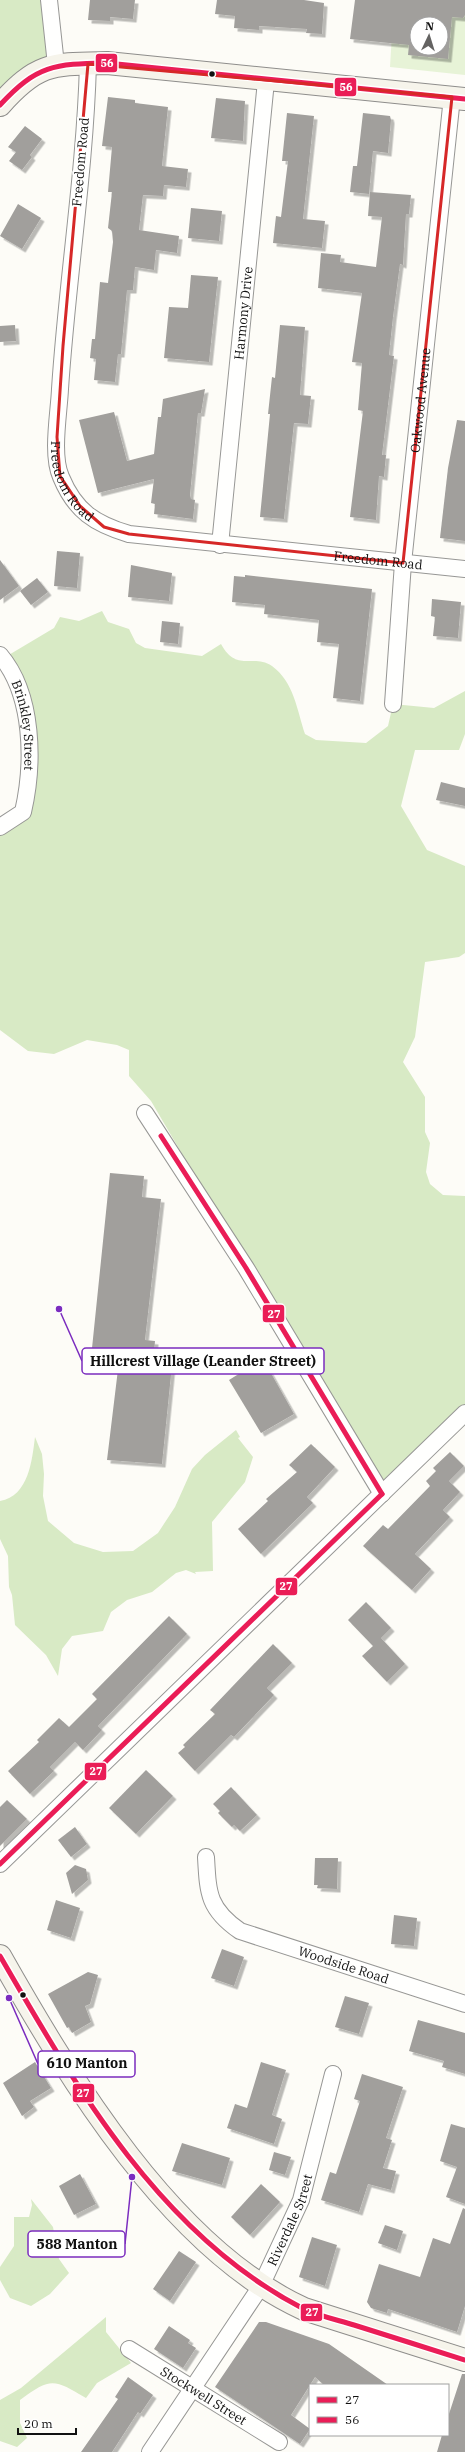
<svg xmlns="http://www.w3.org/2000/svg" width="465" height="2452" font-family="'IBM Plex Serif',serif">
  <style>
    .green { fill: #e7f3d7; fill-rule: evenodd }
    .forest { fill: #d8eac5 }
    .building { fill: #a19f9c; fill-rule: evenodd; filter: url(#shadow) }
    .lines { fill: none; stroke-linecap: round; stroke-linejoin: round }
    .minor-casing { stroke: #979795; stroke-width: 18 }
    .secondary-casing { stroke: #8e8d8b; stroke-width: 24 }
    .minor { stroke: #fffffe; stroke-width: 16 }
    .secondary { stroke: #f6f4eb; stroke-width: 22 }
    .bus-1-casing { stroke: #fff; stroke-width: 8 }
    .bus-2-casing { stroke: #fff; stroke-width: 8 }
    .bus-1 { stroke: #ea1d57; stroke-width: 5 }
    .bus-2 { stroke: #ea1d57; stroke-width: 5 }
    .marked { fill: none; stroke: #d62828; stroke-width: 3; stroke-linejoin: round }
    .bus-dot { fill: #111; stroke: #fff; stroke-width: 1.5 }
    .labels { text-anchor: middle; stroke-width: 4; stroke-linejoin: round; paint-order: stroke }
    .street-label { font-size: 13px; fill: #111; stroke: #fff }
    .leader { fill: none; stroke: #7b2cbf; stroke-width: 1.5 }
    .callout-dot { fill: #7b2cbf; stroke: #fff; stroke-width: 1.5 }
    .callout { fill: #fff; stroke: #7b2cbf; stroke-width: 1.5 }
    .callout-label { font-size: 14px; text-anchor: middle; font-weight: bold; fill: #111 }
    .line-badge { stroke: #fff; stroke-width: 1.5 }
    .badge-label { font-size: 11px; text-anchor: middle; font-weight: bold; fill: #fff }
  </style>
  <defs>
    <filter id="shadow"><feDropShadow dx="3.5" dy="3.5" stdDeviation="0" flood-color="#0004"/></filter>
  </defs>
  <rect width="100%" height="100%" fill="#fdfcf7"/>
  <path class="green" d="M 394,0 L 465,0 L 465,75 L 390,67 ZM 417,24 L 441,24 L 441,48 L 417,48 Z"/>
  <g class="forest">
    <polygon points="0,0 51,0 58,72 40,80 0,114"/>
    <path d="M 102,611 L 108,622 L 129,629 L 136,643 L 145,648 L 202,656 L 221,644 C 237,673 253,653 272,666 C 294,682 297,710 305,734 L 316,740 L 366,743 L 388,726 L 393,704 L 434,708 L 465,691 L 465,734 L 459,750 L 415,750 L 401,806 L 427,850 L 465,866 L 465,953 L 459,957 L 425,962 L 415,1037 L 403,1062 L 425,1097 L 425,1132 L 430,1143 L 426,1172 L 430,1184 L 443,1195 L 465,1196 L 465,1413 L 407,1467 L 380,1483 L 232,1239 L 151,1101 L 129,1076 L 129,1050 L 117,1045 L 87,1040 L 54,1054 L 28,1051 L 0,1030 L 0,824 L 23,811 L 28,730 L 2,659 L 54,628 L 60,617 L 79,621 Z"/>
    <path d="M 236,1430 L 240,1437 L 238,1438 L 253,1457 L 245,1482 L 212,1522 L 213,1571 L 195,1572 L 196,1574 L 186,1570 L 176,1573 L 152,1592 L 127,1600 L 111,1612 L 103,1631 L 72,1636 L 62,1649 L 58,1676 L 46,1655 L 15,1625 L 12,1595 L 9,1587 L 8,1556 L 0,1539 L 0,1501 C 29,1496 32,1460 35,1437 L 42,1454 L 44,1474 L 43,1496 L 48,1521 L 74,1543 L 103,1552 L 133,1551 L 158,1533 L 175,1507 L 192,1469 L 205,1455 Z"/>
    <polygon points="31,2199 53,2227 59,2259 69,2273 50,2294 31,2306 10,2298 0,2280 0,2267 14,2246 14,2217 29,2217 32,2205"/>
    <path d="M 106,2317 L 106,2332 L 131,2363 L 97,2383 L 86,2398 C 54,2379 51,2377 20,2400 L 20,2423 L 27,2438 L 17,2447 L 0,2441 L 0,2400 L 21,2388 Z"/>
  </g>
  <g class="building">
    <polygon points="90,0 135,0 133,19 110,17 110,21 88,20"/>
    <polygon points="217,0 304,0 324,3 322,34 306,33 307,29 259,26 259,30 234,28 235,16 215,14"/>
    <path d="M 355,0 L 465,0 L 465,15 L 463,18 L 452,17 L 448,59 L 408,55 L 409,45 L 350,39 ZM 417,24 L 441,24 L 441,48 L 417,48 Z"/>
    <polygon points="108,97 135,100 135,103 168,107 162,166 188,169 186,187 164,185 163,196 143,195 139,230 179,236 177,253 156,250 154,270 135,267 133,290 127,290 121,354 118,354 115,382 94,380 96,359 90,358 92,339 95,339 100,282 108,283 113,242 112,231 108,228 112,192 108,192 112,147 102,146"/>
    <polygon points="216,98 245,101 243,141 211,138"/>
    <polygon points="287,113 314,116 303,219 325,221 322,248 273,243 276,216 281,217 288,161 282,161"/>
    <polygon points="363,113 390,116 391,120 388,153 373,151 369,194 350,192 353,166 357,166"/>
    <polygon points="25,126 42,139 30,155 32,157 22,170 9,161 16,152 8,147"/>
    <polygon points="370,192 411,195 409,214 406,214 403,265 400,264 393,317 389,355 394,356 382,455 386,455 384,477 379,476 376,520 350,517 363,411 358,410 362,363 352,362 362,293 318,288 321,253 341,255 340,262 376,267 382,217 368,216"/>
    <polygon points="18,204 41,218 22,249 0,236"/>
    <polygon points="191,208 222,211 219,241 188,238"/>
    <polygon points="191,275 218,277 209,362 164,358 169,307 188,308"/>
    <polygon points="15,325 16,341 0,342 0,326"/>
    <polygon points="280,325 305,327 300,395 311,396 308,424 294,423 284,519 260,517 270,414 268,414 272,377 275,378"/>
    <polygon points="205,389 201,413 198,413 190,495 191,499 195,500 193,519 154,514 155,504 151,503 154,479 98,493 79,420 114,412 127,461 154,454 158,417 161,417 163,399"/>
    <polygon points="457,420 465,421 465,541 440,538 448,468"/>
    <polygon points="57,551 80,553 77,588 54,586"/>
    <polygon points="0,560 19,586 0,600"/>
    <polygon points="131,565 172,573 169,601 128,597"/>
    <polygon points="245,575 372,589 360,701 333,698 339,644 317,642 319,620 264,614 265,605 232,602 234,576 245,577"/>
    <polygon points="37,578 48,592 31,605 20,591"/>
    <polygon points="432,599 461,602 458,638 433,636 435,617 431,616"/>
    <polygon points="162,621 180,623 178,644 160,642"/>
    <polygon points="441,782 465,788 465,806 436,800"/>
    <polygon points="110,1173 144,1176 142,1197 161,1199 145,1340 155,1341 153,1363 172,1365 162,1464 107,1460 119,1361 91,1358"/>
    <polygon points="263,1359 294,1414 261,1433 229,1380"/>
    <polygon points="311,1444 335,1467 307,1497 313,1503 261,1554 238,1529 268,1501 266,1499 297,1472 289,1465"/>
    <polygon points="450,1452 464,1466 449,1481 460,1492 443,1510 450,1517 415,1554 431,1569 412,1590 363,1546 383,1525 388,1529 430,1486 426,1481 436,1471 433,1468"/>
    <polygon points="366,1602 391,1628 381,1638 405,1664 387,1682 362,1656 373,1646 348,1620"/>
    <polygon points="169,1616 187,1634 98,1726 102,1730 83,1750 75,1742 50,1767 54,1771 30,1794 8,1771 39,1742 37,1740 59,1718 69,1727 97,1699 92,1694"/>
    <polygon points="273,1644 292,1663 267,1688 274,1695 234,1737 231,1735 195,1771 178,1753 185,1747 183,1745 215,1714 210,1710"/>
    <polygon points="146,1770 173,1796 136,1834 109,1808"/>
    <polygon points="231,1787 257,1815 240,1831 234,1825 232,1827 218,1813 220,1811 213,1804"/>
    <polygon points="7,1800 27,1819 0,1846 0,1807"/>
    <polygon points="75,1827 87,1844 71,1857 58,1840"/>
    <polygon points="315,1858 338,1858 337,1889 317,1888 318,1885 314,1885"/>
    <polygon points="75,1865 86,1869 88,1880 72,1894 66,1873"/>
    <polygon points="56,1900 80,1908 71,1938 47,1930"/>
    <polygon points="394,1915 417,1918 414,1946 391,1944"/>
    <polygon points="222,1949 244,1957 234,1986 211,1978"/>
    <polygon points="88,1972 98,1975 90,2004 85,2006 91,2022 72,2033 69,2027 67,2028 48,1994"/>
    <polygon points="345,1996 369,2003 359,2034 335,2027"/>
    <polygon points="418,2020 465,2033 465,2074 442,2067 444,2061 409,2051"/>
    <polygon points="35,2062 51,2088 30,2101 34,2107 22,2116 3,2083"/>
    <polygon points="261,2062 286,2070 272,2115 282,2119 274,2144 227,2128 235,2104 247,2108"/>
    <polygon points="362,2074 403,2087 386,2138 392,2140 383,2168 396,2171 391,2190 368,2184 359,2212 321,2200 330,2172 336,2174 360,2101 354,2099"/>
    <polygon points="451,2124 465,2128 465,2204 446,2197 457,2167 440,2161"/>
    <polygon points="182,2143 230,2158 222,2185 172,2171"/>
    <polygon points="274,2152 291,2157 285,2175 269,2170"/>
    <polygon points="80,2174 96,2204 74,2215 59,2186"/>
    <polygon points="261,2184 280,2202 250,2235 231,2217"/>
    <polygon points="463,2208 465,2209 465,2306 457,2332 388,2309 387,2313 371,2308 367,2302 379,2264 420,2277 433,2238 450,2244"/>
    <polygon points="385,2225 403,2231 397,2250 378,2243"/>
    <polygon points="312,2237 337,2245 325,2286 299,2277"/>
    <polygon points="179,2251 196,2262 170,2301 153,2289"/>
    <polygon points="259,2322 266,2322 329,2344 388,2385 324,2385 315,2377 291,2415 310,2429 300,2444 215,2387"/>
    <polygon points="169,2326 190,2340 188,2343 196,2348 183,2368 154,2349"/>
    <polygon points="462,2374 465,2374 465,2452 437,2452 442,2435 448,2435 448,2417"/>
    <polygon points="128,2377 153,2395 140,2414 138,2412 112,2452 81,2452 118,2399 115,2397"/>
  </g>
  <g class="lines">
    <defs>
      <g id="minor">
        <polyline points="49,0 56,65"/>
        <path id="s1" d="M 88,64 C 85,172 67,281 60,389 C 59,413 51,455 61,477 C 75,511 95,524 129,534 L 465,569"/>
        <path id="s2" d="M 220,545 L 266,81"/>
        <path id="s3" d="M 0,655 C 34,695 34,764 23,812 L 0,827"/>
        <path id="s4" d="M 393,704 L 403,563 L 452,97"/>
        <polyline points="145,1113 246,1268 382,1494"/>
        <path id="s5" d="M 206,1857 C 208,1893 208,1909 240,1931 L 465,2004"/>
        <polyline points="0,1864 465,1413"/>
        <path id="s6" d="M 129,2349 L 279,2442"/>
        <path id="s7" d="M 150,2452 L 261,2286 L 301,2200 L 333,2074"/>
      </g>
      <g id="secondary">
        <path d="M 0,105 C 38,62 53,64 107,63 L 465,99"/>
        <path d="M 0,1956 C 69,2078 172,2249 304,2309 L 465,2360"/>
      </g>
    </defs>
    <use href="#minor" class="minor-casing"/>
    <use href="#secondary" class="secondary-casing"/>
    <use href="#minor" class="minor"/>
    <use href="#secondary" class="secondary"/>
    <defs>
      <g id="bus-1">
        <polyline points="161,1136 246,1268 382,1494"/>
        <polyline points="0,1864 382,1494"/>
        <path d="M 0,1956 C 77,2089 161,2235 302,2308 C 318,2316 338,2320 354,2325 C 391,2337 428,2348 465,2360"/>
      </g>
      <path id="bus-2" d="M 0,105 C 37,65 54,64 107,63 L 465,99"/>
    </defs>
    <use href="#bus-1" class="bus-1-casing"/>
    <use href="#bus-2" class="bus-2-casing"/>
    <use href="#bus-1" class="bus-1"/>
    <use href="#bus-2" class="bus-2"/>
  </g>
  <path class="marked" d="M 88,64 L 452,97 L 403,563 L 129,534 L 104,527 L 80,506 L 60,476 L 57,437 L 63,346 Z"/>
  <g class="bus-dot">
    <circle cx="212" cy="74" r="3.5"/>
    <circle cx="23" cy="1995" r="3.5"/>
  </g>
  <g class="labels">
    <g class="street-label">
      <text transform="translate(80 162) rotate(-85)" y="5">Freedom Road</text>
      <text dy="5" stroke="none"><textPath href="#s2" startOffset="233">Harmony Drive</textPath></text>
      <text dy="5" stroke="none"><textPath href="#s4" startOffset="305">Oakwood Avenue</textPath></text>
      <text dy="5" stroke="none"><textPath href="#s1" startOffset="423">Freedom Road</textPath></text>
      <text dy="5" stroke="none"><textPath href="#s1" startOffset="758">Freedom Road</textPath></text>
      <text dy="5" stroke="none"><textPath href="#s3" startOffset="76">Brinkley Street</textPath></text>
      <text dy="5" stroke="none"><textPath href="#s5" startOffset="195">Woodside Road</textPath></text>
      <text dy="5" stroke="none"><textPath href="#s7" startOffset="272">Riverdale Street</textPath></text>
      <text dy="5" stroke="none"><textPath href="#s6" startOffset="88">Stockwell Street</textPath></text>
    </g>
  </g>
  <path class="leader" d="M59 1309L82 1361M9 1998L38 2064M132 2177L125 2244"/>
  <g class="callout-dot">
    <circle cx="59" cy="1309" r="4"/>
    <circle cx="9" cy="1998" r="4"/>
    <circle cx="132" cy="2177" r="4"/>
  </g>
  <g class="callout">
    <rect x="82" y="1348" width="242" height="26" rx="4"/>
    <rect x="38" y="2051" width="97" height="26" rx="4"/>
    <rect x="28" y="2231" width="97" height="26" rx="4"/>
  </g>
  <g class="callout-label">
    <text x="203" y="1366">Hillcrest Village (Leander Street)</text>
    <text x="87" y="2068">610 Manton</text>
    <text x="77" y="2249">588 Manton</text>
  </g>
  <g class="line-badge">
    <rect x="95" y="53" width="23" height="20" rx="4" fill="#ea1d57"/>
    <rect x="334" y="77" width="23" height="20" rx="4" fill="#ea1d57"/>
    <rect x="262" y="1304" width="23" height="19" rx="4" fill="#ea1d57"/>
    <rect x="275" y="1577" width="23" height="19" rx="4" fill="#ea1d57"/>
    <rect x="84" y="1762" width="23" height="19" rx="4" fill="#ea1d57"/>
    <rect x="72" y="2083" width="23" height="20" rx="4" fill="#ea1d57"/>
    <rect x="300" y="2303" width="23" height="19" rx="4" fill="#ea1d57"/>
  </g>
  <g class="badge-label">
    <text x="107" y="67">56</text>
    <text x="346" y="91">56</text>
    <text x="274" y="1318">27</text>
    <text x="286" y="1590">27</text>
    <text x="96" y="1775">27</text>
    <text x="83" y="2097">27</text>
    <text x="312" y="2316">27</text>
  </g>
  <rect x="309" y="2384" width="140" height="52" fill="#ffffff" stroke="#a0a0a0"/>
  <rect x="317" y="2397" width="20" height="6" fill="#ea1d57" stroke="#a0a0a0"/>
  <text x="345" y="2404" font-size="12" fill="#111111">27</text>
  <rect x="317" y="2417" width="20" height="6" fill="#ea1d57" stroke="#a0a0a0"/>
  <text x="345" y="2424" font-size="12" fill="#111111">56</text>
  <g transform="translate(429 36) rotate(4)"><circle r="19" fill="#ffffff" stroke="#a0a0a0"/>
  <path d="M0-3L7 15L0 10L-7 15Z" fill="#646362"/>
  <text y="-6" font-size="11" font-weight="bold" text-anchor="middle" fill="#111111">N</text>
  </g>
  <path d="M18 2428v6h58v-6" fill="none" stroke="#111111" stroke-width="2"/>
  <text x="24" y="2428" font-size="12" fill="#111111" stroke="#ffffff" stroke-width="3" paint-order="stroke">20 m</text>
</svg>
